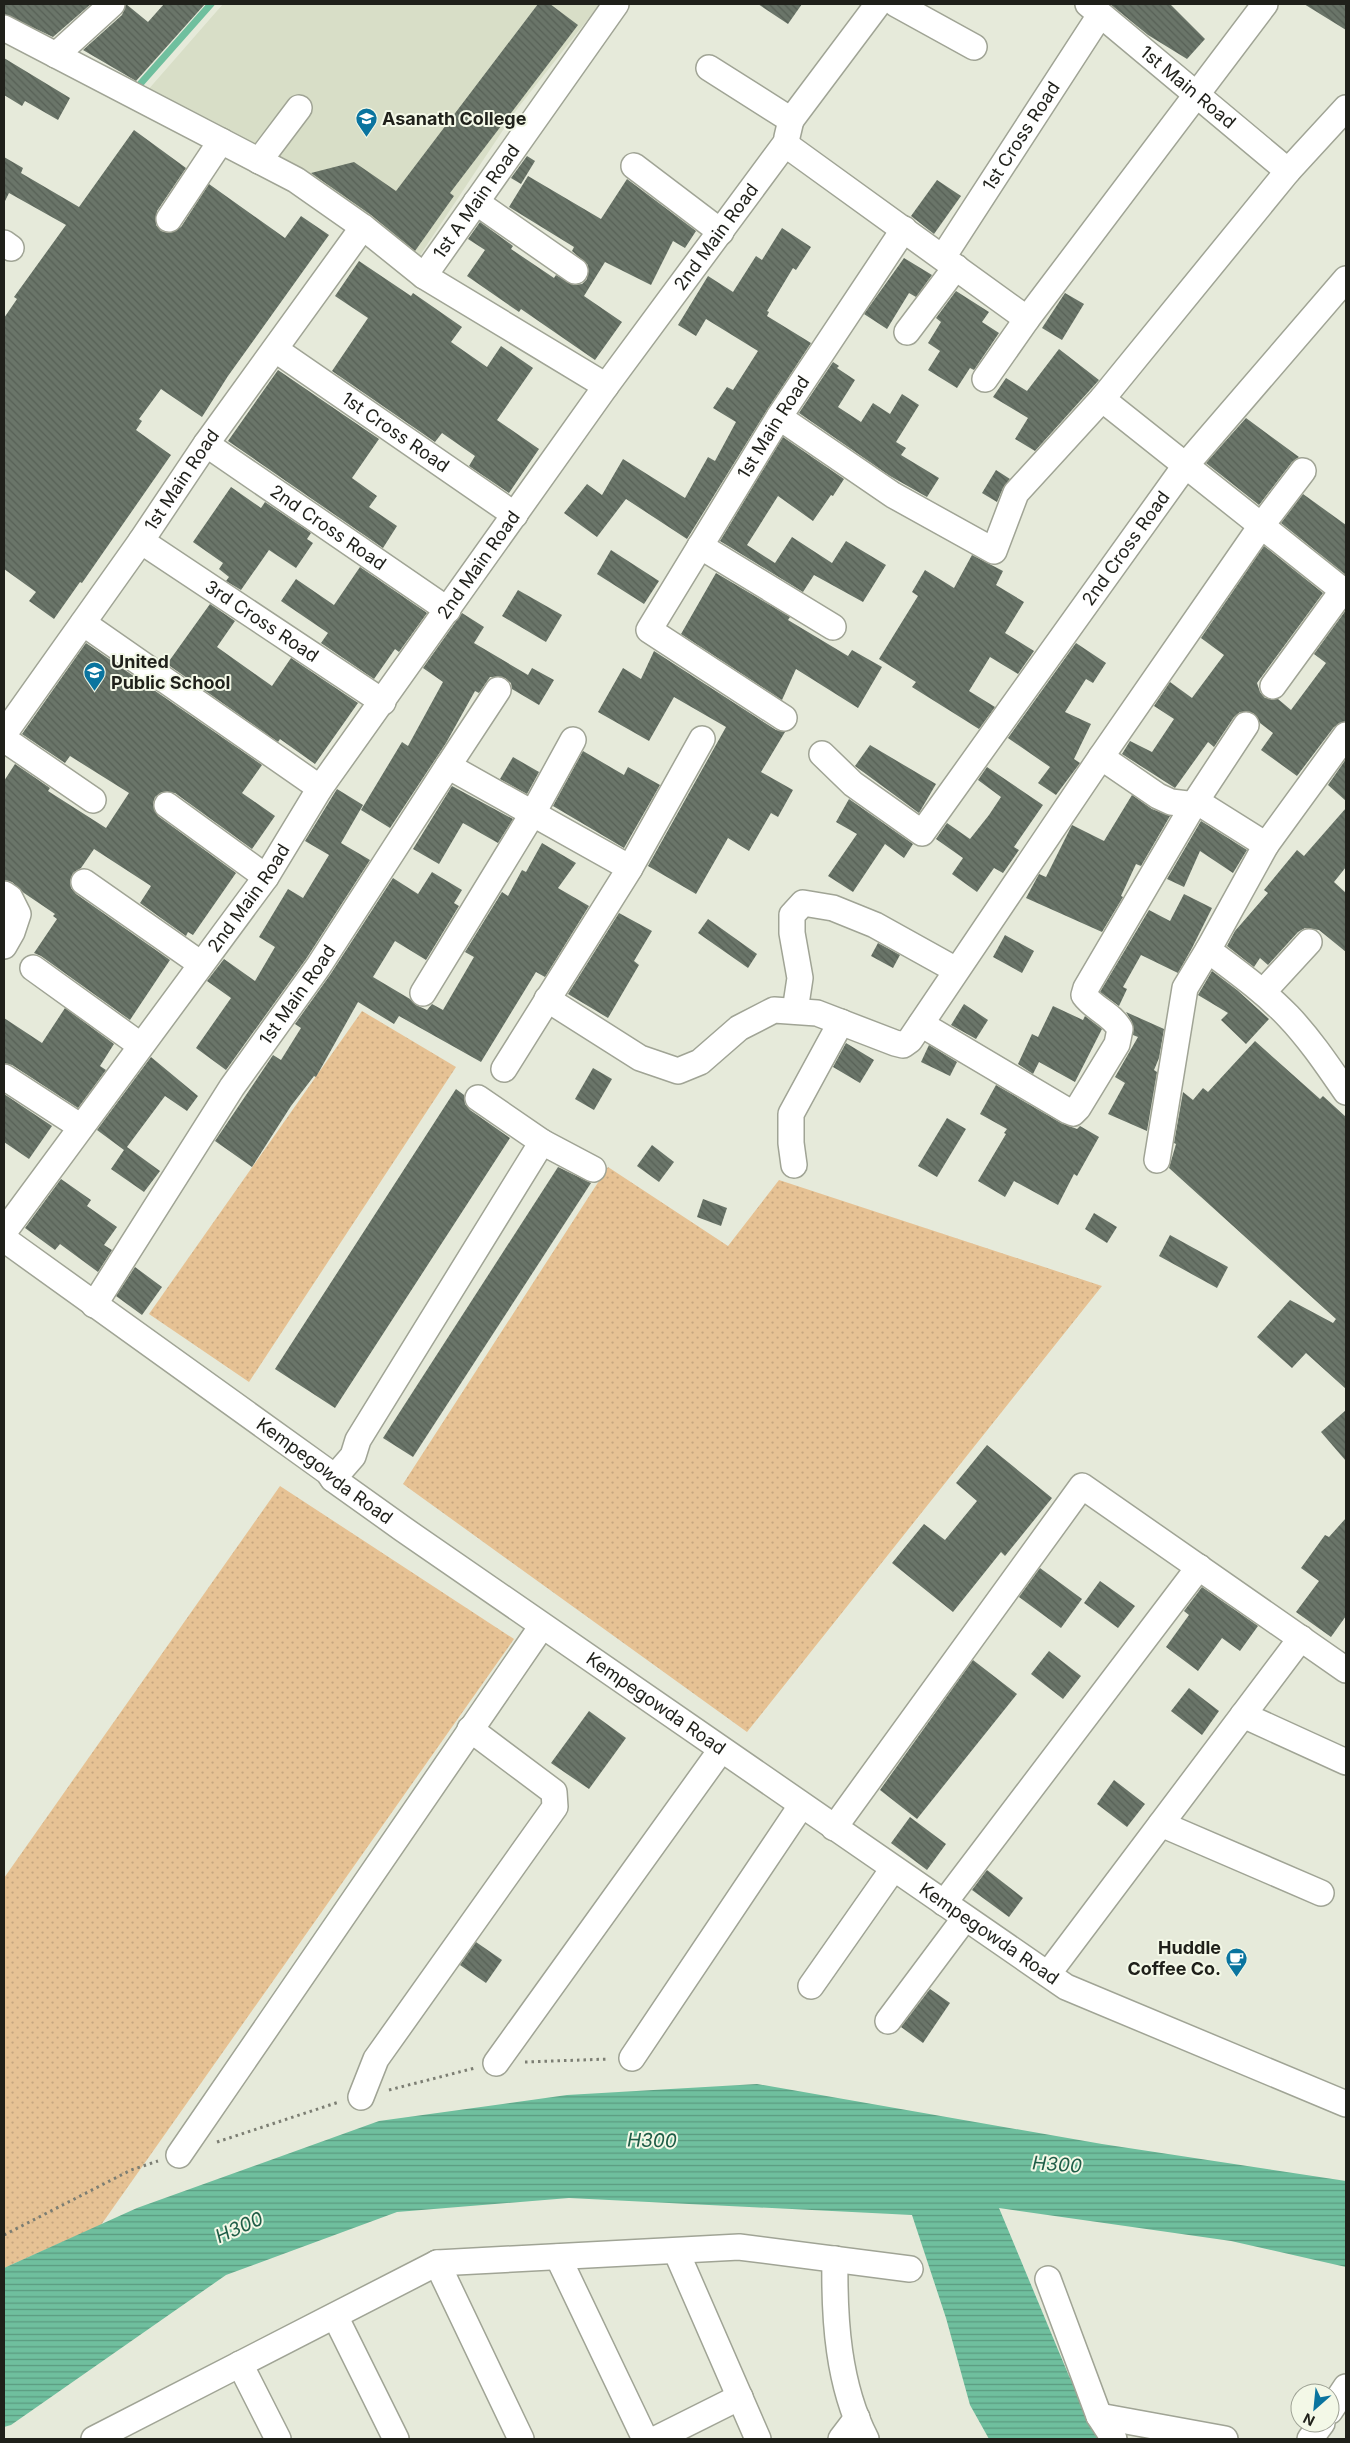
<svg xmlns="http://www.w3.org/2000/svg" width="1350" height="2443" font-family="Inter,sans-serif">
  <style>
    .built { fill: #d8dec7 }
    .green { fill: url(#green-dots) }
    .water { fill: url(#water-rules) }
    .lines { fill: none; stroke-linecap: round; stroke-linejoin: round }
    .stream { stroke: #6fbf9e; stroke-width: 7 }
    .building { fill: url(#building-back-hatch) }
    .minor-casing { stroke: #a0a495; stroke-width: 28 }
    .path { stroke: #7c7e73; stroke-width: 3; stroke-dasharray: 2.5 4; stroke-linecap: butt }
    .minor { stroke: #fff; stroke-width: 25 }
    .labels { text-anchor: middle; stroke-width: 4; stroke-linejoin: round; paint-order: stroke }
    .street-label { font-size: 18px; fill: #1f201a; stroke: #f3f8e7 }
    .poi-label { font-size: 18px; font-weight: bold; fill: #1f201a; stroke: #f3f8e7; text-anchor: start }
    .water-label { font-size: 19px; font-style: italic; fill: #1f5d47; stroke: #f3f8e7 }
  </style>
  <defs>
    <pattern id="green-dots" width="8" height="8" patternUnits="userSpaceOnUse" patternTransform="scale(1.25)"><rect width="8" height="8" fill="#e6c294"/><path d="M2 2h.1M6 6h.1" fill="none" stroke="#c5a67f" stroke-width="1.8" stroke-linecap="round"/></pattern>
    <pattern id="water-rules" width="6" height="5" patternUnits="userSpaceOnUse" patternTransform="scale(1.25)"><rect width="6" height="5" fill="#6fbf9e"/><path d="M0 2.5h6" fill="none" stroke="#5b9b80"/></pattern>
    <pattern id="building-back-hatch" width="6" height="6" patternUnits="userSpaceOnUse" patternTransform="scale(1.25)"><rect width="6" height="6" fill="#6a7569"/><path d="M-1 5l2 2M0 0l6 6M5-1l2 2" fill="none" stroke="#576056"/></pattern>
  </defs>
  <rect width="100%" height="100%" fill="#e6eada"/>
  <polygon class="built" points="223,4 600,4 517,109 419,257 147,91"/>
  <g class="green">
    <polygon points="362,1011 456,1067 249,1382 149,1314"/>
    <polygon points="608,1167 728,1246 779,1180 1102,1286 747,1732 403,1484"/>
    <polygon points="280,1486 514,1639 101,2225 4,2268 4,1878"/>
  </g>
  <polygon class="water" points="757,2084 1102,2144 1346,2181 1346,2267 1231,2241 999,2208 1069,2376 1101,2439 989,2439 970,2405 946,2318 912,2215 569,2198 397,2212 226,2275 11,2425 4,2427 4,2268 137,2208 379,2121 567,2095"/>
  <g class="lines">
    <polyline class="stream" points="141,83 211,4"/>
  </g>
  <g class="building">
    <polygon points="4,4 91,4 53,37 4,14"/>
    <polygon points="126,4 148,22 164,4 205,4 136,81 83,50 122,15"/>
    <polygon points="538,4 550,4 578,25 450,193 454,196 415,251 371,215 311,173 354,162 396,191"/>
    <polygon points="758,4 802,4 788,24"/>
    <polygon points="1110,4 1170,4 1205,39 1187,59 1148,35"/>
    <polygon points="1304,4 1346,4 1346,30"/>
    <polygon points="4,58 70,98 58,120 25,101 22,106 4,95"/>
    <polygon points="134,130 186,168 157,211 156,225 161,231 169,233 181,227 209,184 285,238 301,216 329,235 228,376 202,417 161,389 139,419 142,421 136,430 171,455 82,583 80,582 54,619 29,601 36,592 4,569 4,318 17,299 14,297 66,225 9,193 4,203 4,157 23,168 21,173 79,207"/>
    <polygon points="527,156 535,161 521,184 511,178"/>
    <polygon points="528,176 601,219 627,179 696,231 685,248 673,241 651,285 605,262 584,296 622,322 595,360 521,309 519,312 467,276 485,250 468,239 480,222 513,246 511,249 554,278 556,275 574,285 582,284 587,279 588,265 572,251 574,247 509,207"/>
    <polygon points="937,180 961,196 934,234 911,216"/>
    <polygon points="782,228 811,247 796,270 793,268 767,311 769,312 767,316 811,343 767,410 687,539 626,499 597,537 564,513 587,484 602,495 623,459 685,498 708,457 715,461 736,422 713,408 727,387 733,390 758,351 706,319 696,336 678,325 708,276 733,292 756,256 762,260"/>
    <polygon points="904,258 932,275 916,297 909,293 887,329 864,314"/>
    <polygon points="359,261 411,296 413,293 462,327 451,342 487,367 501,346 533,368 497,420 539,449 509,493 469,466 475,456 442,433 435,442 332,371 368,318 335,296"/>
    <polygon points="956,291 989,312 982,322 999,333 974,370 970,368 957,388 928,370 940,351 928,343 941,322 936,318"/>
    <polygon points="1065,293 1084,304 1062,340 1042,328"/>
    <polygon points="1059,349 1099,380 1035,451 1015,439 1028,418 993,397 1006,378 1027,391"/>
    <polygon points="833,362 839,366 837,368 855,380 838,407 861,422 873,403 890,414 902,394 919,405 896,442 906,448 901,455 939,478 927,497 890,476 799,413"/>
    <polygon points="278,370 379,439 352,478 377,496 369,507 397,526 383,548 228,441"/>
    <polygon points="1246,418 1299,457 1292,462 1259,505 1206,463"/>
    <polygon points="783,437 844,479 833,496 831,495 813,521 778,496 747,545 775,563 792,537 832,563 846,541 886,565 863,602 814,575 803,592 720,541"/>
    <polygon points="996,470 1010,479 1003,488 997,502 982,493"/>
    <polygon points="231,487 261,508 265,502 311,533 307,539 313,543 296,568 269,550 241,590 226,581 229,577 219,569 223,563 193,542"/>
    <polygon points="1303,494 1346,525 1346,575 1281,523"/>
    <polygon points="1264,546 1323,593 1257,683 1260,692 1265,698 1278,699 1291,710 1326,663 1314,654 1346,610 1346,721 1334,727 1297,776 1261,750 1273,733 1260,723 1253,713 1240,712 1234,717 1214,747 1208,742 1175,788 1122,754 1130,741 1152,752 1174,719 1154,706 1170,682 1192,698 1224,655 1201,638"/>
    <polygon points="611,550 659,581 644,604 597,574"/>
    <polygon points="972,555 1003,571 996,585 1024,602 1005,633 1034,651 1018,674 990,657 969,691 995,707 979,729 912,687 916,682 879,659 918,596 912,592 925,570 954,588"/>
    <polygon points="360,567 427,613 399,652 395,649 374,679 321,643 328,633 281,601 296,579 334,605"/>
    <polygon points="716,573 790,617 788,620 848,656 852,650 882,667 858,708 796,669 782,700 681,634"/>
    <polygon points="518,590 562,615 546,642 502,616"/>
    <polygon points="210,604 235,621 217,647 272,686 291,658 358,703 315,764 280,739 278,742 167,664"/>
    <polygon points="462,613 484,627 474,643 528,675 532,668 554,680 539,705 512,689 511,683 505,678 490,677 479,693 475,691 446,743 390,828 361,810 402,742 408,746 443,682 423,668"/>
    <polygon points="86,643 262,765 242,793 275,816 252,849 175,793 162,792 155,797 153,804 158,816 236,873 193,935 188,932 186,936 140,903 151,886 94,849 81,868 73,873 70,881 71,888 76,894 170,960 130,1020 41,956 34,953 57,919 53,916 55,914 24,893 12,882 4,880 4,781 15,764 50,788 48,791 106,828 129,793 70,756 65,763 22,734"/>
    <polygon points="1076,643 1106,663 1093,683 1086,679 1065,712 1091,724 1074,759 1080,763 1056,795 1038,783 1050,767 1008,738"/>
    <polygon points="654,651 776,730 785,732 761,772 793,790 778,817 771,813 749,851 728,838 696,894 648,866 726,727 674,697 649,741 598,712 623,668 641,679"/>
    <polygon points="870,745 936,784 919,813 855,766"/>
    <polygon points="583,751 624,775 628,767 660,785 624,848 553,806"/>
    <polygon points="513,757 539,772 527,794 500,779"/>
    <polygon points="1346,759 1346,801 1328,785"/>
    <polygon points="987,767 1043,805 1014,847 1019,850 1003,873 994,868 977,892 952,874 963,858 936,839 947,823 970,839 989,815 1001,797 978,780"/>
    <polygon points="452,786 513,819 498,843 463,823 439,864 413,849"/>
    <polygon points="337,789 363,805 341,843 370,860 306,959 226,1070 196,1048 231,998 207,981 224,959 255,981 275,947 259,937 288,889 303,898 329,855 305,841"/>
    <polygon points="1132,795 1152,809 1170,816 1141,866 1136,864 1121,896 1123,897 1102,932 1026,898 1039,874 1046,877 1072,825 1104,841"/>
    <polygon points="849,799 913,844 904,858 885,844 853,892 828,876 857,834 836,822"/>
    <polygon points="1346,808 1346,867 1334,882 1346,893 1346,952 1319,930 1305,928 1298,932 1268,965 1260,958 1254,967 1227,946 1235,931 1268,893 1264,890 1297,850 1304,856"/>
    <polygon points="1201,821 1247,850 1233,873 1200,851 1184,887 1167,879"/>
    <polygon points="542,843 576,863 558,888 589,906 545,977 536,972 481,1062 399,1016 394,1024 358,1002 316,1077 314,1076 291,1106 252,1167 215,1141 273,1055 281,1060 301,1028 295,1024 330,975 393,878 418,894 432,872 462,890 454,903 459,906 426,960 395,941 373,977 410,999 416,1005 427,1010 432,1004 443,1010 474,957 465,952 502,892 508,896 522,870 526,872"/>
    <polygon points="1184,894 1212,908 1192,948 1178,973 1141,955 1123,987 1127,989 1119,1006 1100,992 1149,910 1170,921"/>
    <polygon points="619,913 652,931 634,961 639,965 608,1018 568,994"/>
    <polygon points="708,919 757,954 748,968 698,933"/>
    <polygon points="1005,935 1034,951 1022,973 993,957"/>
    <polygon points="878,943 900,955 893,968 871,956"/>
    <polygon points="1212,971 1237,990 1269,1019 1246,1044 1221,1020 1228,1013 1198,995"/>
    <polygon points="964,1004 988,1020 976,1039 951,1025"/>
    <polygon points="1053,1006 1083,1020 1085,1016 1102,1029 1075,1082 1039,1062 1033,1074 1018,1064 1032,1034 1038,1037"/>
    <polygon points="65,1008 114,1044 100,1066 106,1070 78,1108 12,1065 4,1063 4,1018 42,1043"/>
    <polygon points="1126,1012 1164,1029 1159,1058 1154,1070 1157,1072 1147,1131 1108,1114 1125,1083 1115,1077 1138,1037 1133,1035 1132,1022"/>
    <polygon points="1255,1041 1320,1099 1323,1096 1346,1117 1346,1389 1306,1353 1292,1368 1257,1337 1290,1300 1333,1323 1336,1319 1169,1168 1176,1144 1174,1143 1183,1092 1193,1100 1203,1088 1208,1092"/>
    <polygon points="846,1043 874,1060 860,1083 833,1067"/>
    <polygon points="929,1045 957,1062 950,1076 921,1062"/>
    <polygon points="151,1057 198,1096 187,1111 165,1096 127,1147 160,1171 144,1192 111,1169 124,1150 97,1130"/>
    <polygon points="593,1068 612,1079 594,1110 575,1099"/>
    <polygon points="996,1085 1061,1123 1077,1129 1080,1126 1099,1137 1077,1176 1074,1174 1058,1205 1014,1181 1005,1197 978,1181 1006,1134 1004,1133 1007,1129 980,1114"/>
    <polygon points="456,1089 464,1095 465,1104 470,1110 510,1138 335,1408 275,1369"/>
    <polygon points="4,1094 52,1126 29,1159 4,1142"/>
    <polygon points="947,1118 966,1129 937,1177 918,1166"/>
    <polygon points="652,1145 674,1162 659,1182 637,1166"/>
    <polygon points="558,1167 591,1183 413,1457 383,1438"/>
    <polygon points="61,1179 91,1200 87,1206 117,1227 104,1245 112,1250 98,1272 60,1244 55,1250 25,1228"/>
    <polygon points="703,1199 727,1208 721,1226 697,1217"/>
    <polygon points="1094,1213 1117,1227 1107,1243 1085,1229"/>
    <polygon points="1170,1235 1228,1267 1217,1288 1159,1256"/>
    <polygon points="135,1267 162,1287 142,1315 116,1296"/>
    <polygon points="1346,1410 1346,1461 1321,1432"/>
    <polygon points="987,1445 1052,1498 1005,1556 1001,1552 953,1612 892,1563 924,1524 945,1540 977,1501 956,1483"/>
    <polygon points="1346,1518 1346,1616 1331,1637 1296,1612 1319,1581 1301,1568 1325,1535 1329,1537"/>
    <polygon points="1040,1568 1082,1599 1061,1628 1019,1597"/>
    <polygon points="1100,1581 1135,1606 1118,1628 1084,1603"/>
    <polygon points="1202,1587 1258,1626 1240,1651 1222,1638 1198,1671 1166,1647 1189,1615 1184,1611"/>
    <polygon points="1049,1651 1081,1676 1063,1699 1031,1674"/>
    <polygon points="973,1660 1017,1694 917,1819 880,1790"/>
    <polygon points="1189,1688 1219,1711 1202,1735 1171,1711"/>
    <polygon points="589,1711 626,1738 589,1789 551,1763"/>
    <polygon points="1114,1780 1145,1804 1127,1827 1097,1804"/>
    <polygon points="910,1817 946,1844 927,1870 891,1843"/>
    <polygon points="987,1870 1023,1898 1009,1917 972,1890"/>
    <polygon points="476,1942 502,1960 486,1983 460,1965"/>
    <polygon points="930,1989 950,2003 923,2043 901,2027"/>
  </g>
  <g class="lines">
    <defs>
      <g id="minor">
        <polyline points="896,4 974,47"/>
        <path id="s1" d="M 1088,4 L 1288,171"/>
        <polyline points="4,28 296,180 363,227 424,276 606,386"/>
        <polyline points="56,55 112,4"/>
        <polyline points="709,68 791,120 787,137"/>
        <polyline points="791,120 878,4"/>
        <polyline points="259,161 299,108"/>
        <polyline points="634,166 721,232"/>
        <polyline points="476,202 575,271"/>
        <polyline points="169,219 221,141"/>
        <polyline points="4,243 11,248"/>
        <path id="s2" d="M 943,257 L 1100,15"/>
        <path id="s3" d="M 424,276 L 616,4"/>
        <polyline points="907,332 956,267"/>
        <path id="s4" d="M 276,350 L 515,515"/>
        <polyline points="985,379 1027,319 1265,4"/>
        <polyline points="1102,399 1346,593"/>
        <polyline points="779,417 893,495 994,551 1016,493 1102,399 1288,171 1346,108"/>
        <path id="s5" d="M 206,444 L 448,610"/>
        <path id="s6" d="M 141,541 L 383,702"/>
        <polyline points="700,546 833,627"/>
        <polyline points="83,623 320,788"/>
        <polyline points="1273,686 1343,590"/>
        <path id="s7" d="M 784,718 L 649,630 L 779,417 L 904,229"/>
        <path id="s8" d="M 4,734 L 141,541 L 206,444 L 363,227"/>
        <path d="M 1346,735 L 1266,845 L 1208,950 C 1236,971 1264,991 1288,1016 C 1310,1039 1328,1066 1346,1092"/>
        <polyline points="4,739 93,800"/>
        <path id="s9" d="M 822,754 L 853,784 L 922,833 L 1185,466 L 1346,279"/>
        <polyline points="1101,757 1158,796 1171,802 1204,806 1266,845"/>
        <polyline points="448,766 498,690"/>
        <polyline points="167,805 266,877"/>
        <polyline points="630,868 702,739"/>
        <polyline points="84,882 201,964"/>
        <polyline points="4,894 10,898 18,914 12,932 4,946"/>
        <polyline points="33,968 140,1045"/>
        <polyline points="1263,992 1309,942"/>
        <polyline points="423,993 533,813 573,740"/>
        <polyline points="547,999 640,1058 678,1071 700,1062 739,1028 774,1010 817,1013 895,1043 903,1045 910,1040 1101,757 1261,526 1303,471"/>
        <polyline points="795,1011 800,978 792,933 792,915 803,903 833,908 875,925 956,970"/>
        <path d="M 921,1024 L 1068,1111 L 1073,1113 L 1078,1108 L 1117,1044 L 1120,1029 C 1112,1014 1094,1009 1084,995 L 1086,988 L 1194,804 L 1246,725"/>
        <polyline points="4,1077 81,1127"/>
        <polyline points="478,1098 542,1142"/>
        <polyline points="1157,1160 1185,988 1208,950"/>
        <polyline points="794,1165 791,1143 791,1114 841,1022"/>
        <path id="s10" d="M 4,1232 L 266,877 L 320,788 L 606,386 L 785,144 L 1027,319"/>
        <path id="s11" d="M 4,1239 L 328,1472 L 333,1479 L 403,1529 L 1066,1987 L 1346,2104"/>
        <path id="s12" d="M 94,1305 L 232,1087 L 318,967 L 448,766 L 630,868 L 504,1069"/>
        <polyline points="333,1479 353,1456 358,1440 542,1142 593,1169"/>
        <polyline points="1243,1715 1346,1762"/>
        <polyline points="1161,1824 1321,1893"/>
        <polyline points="834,1828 1082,1486 1346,1670"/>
        <polyline points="944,1903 1199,1567"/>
        <polyline points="1048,1974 1301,1638"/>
        <polyline points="811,1986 893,1869"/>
        <polyline points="888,2021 965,1918"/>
        <polyline points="632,2058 801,1806"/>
        <polyline points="496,2063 721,1750"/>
        <polyline points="361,2097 376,2059 555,1807 554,1792 470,1729"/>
        <polyline points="179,2155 542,1626"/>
        <polyline points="676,2251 758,2439"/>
        <polyline points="558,2257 645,2439"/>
        <path d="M 835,2259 C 834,2319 838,2385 866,2439"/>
        <polyline points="437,2263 521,2439"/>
        <polyline points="1048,2279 1099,2416 1114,2439"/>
        <polyline points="335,2316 396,2439"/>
        <polyline points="240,2364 278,2439"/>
        <polyline points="1330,2411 1346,2387"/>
        <polyline points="1099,2416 1225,2439"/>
        <polyline points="94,2439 437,2263 739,2247 910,2269"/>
        <polyline points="656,2439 740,2397"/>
        <polyline points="841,2439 857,2418"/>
        <polyline points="1310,2439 1322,2423"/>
      </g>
    </defs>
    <use href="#minor" class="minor-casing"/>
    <g class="path">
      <polyline points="525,2062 609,2059"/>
      <polyline points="389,2090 475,2068"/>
      <polyline points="217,2142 339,2102"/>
      <polyline points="4,2235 131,2170 158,2161"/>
    </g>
    <use href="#minor" class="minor"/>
  </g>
  <defs>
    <symbol id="university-pin" viewBox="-11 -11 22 30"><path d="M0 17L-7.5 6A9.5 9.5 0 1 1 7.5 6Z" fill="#0a749f" stroke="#f3f8e7"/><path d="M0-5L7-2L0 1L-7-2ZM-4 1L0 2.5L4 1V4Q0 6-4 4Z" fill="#fff"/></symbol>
    <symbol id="school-pin" viewBox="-11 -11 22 30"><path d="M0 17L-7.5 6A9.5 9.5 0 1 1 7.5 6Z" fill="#0a749f" stroke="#f3f8e7"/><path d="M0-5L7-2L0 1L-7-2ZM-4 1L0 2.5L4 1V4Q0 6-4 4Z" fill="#fff"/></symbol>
    <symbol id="cafe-pin" viewBox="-11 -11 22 30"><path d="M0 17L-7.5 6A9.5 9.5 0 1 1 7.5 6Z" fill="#0a749f" stroke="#f3f8e7"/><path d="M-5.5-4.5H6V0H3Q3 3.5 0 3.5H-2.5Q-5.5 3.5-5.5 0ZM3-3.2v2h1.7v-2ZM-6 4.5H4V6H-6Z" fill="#fff"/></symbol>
  </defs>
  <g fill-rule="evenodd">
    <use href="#university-pin" x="354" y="106" width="25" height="34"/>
    <use href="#school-pin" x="82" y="660" width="25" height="34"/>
    <use href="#cafe-pin" x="1224" y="1946" width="25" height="34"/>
  </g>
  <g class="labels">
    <g class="street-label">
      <text dy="6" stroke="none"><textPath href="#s1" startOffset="130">1st Main Road</textPath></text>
      <text dy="6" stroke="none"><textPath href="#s2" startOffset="144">1st Cross Road</textPath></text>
      <text dy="6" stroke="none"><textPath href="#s3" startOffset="91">1st A Main Road</textPath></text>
      <text dy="6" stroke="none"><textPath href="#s10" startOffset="1224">2nd Main Road</textPath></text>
      <text dy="6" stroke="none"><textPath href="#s7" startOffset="399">1st Main Road</textPath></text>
      <text dy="6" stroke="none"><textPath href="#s4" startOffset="145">1st Cross Road</textPath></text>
      <text dy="6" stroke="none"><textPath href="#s8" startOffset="310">1st Main Road</textPath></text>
      <text dy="6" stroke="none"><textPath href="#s5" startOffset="148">2nd Cross Road</textPath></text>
      <text dy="6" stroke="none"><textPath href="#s9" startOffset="478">2nd Cross Road</textPath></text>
      <text dy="6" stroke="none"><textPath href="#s10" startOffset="819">2nd Main Road</textPath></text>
      <text dy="6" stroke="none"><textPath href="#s6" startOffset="145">3rd Cross Road</textPath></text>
      <text dy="6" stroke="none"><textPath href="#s10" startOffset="414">2nd Main Road</textPath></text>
      <text dy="6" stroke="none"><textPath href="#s12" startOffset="371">1st Main Road</textPath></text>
      <text dy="6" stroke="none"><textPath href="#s11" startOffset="396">Kempegowda Road</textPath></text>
      <text dy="6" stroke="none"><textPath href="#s11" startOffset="801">Kempegowda Road</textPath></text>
      <text dy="6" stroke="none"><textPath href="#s11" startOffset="1206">Kempegowda Road</textPath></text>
    </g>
    <g class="poi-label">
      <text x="382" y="125">Asanath College</text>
      <text x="111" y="668">United<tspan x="111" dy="21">Public School</tspan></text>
      <text x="1221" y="1954" text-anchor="end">Huddle<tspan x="1221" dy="21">Coffee Co.</tspan></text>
    </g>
    <g class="water-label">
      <text transform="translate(652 2140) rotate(1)" y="7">H300</text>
      <text transform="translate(1057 2164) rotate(4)" y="7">H300</text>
      <text transform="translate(239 2227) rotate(-24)" y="7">H300</text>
    </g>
  </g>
  <rect width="1350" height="2443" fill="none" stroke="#1f201a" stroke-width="10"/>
  <g transform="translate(1315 2408) rotate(207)"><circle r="24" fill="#f3f8e7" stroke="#9ea295"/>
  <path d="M0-4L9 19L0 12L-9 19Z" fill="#0a749f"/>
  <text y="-8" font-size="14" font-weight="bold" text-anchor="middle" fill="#1f201a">N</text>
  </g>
</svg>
